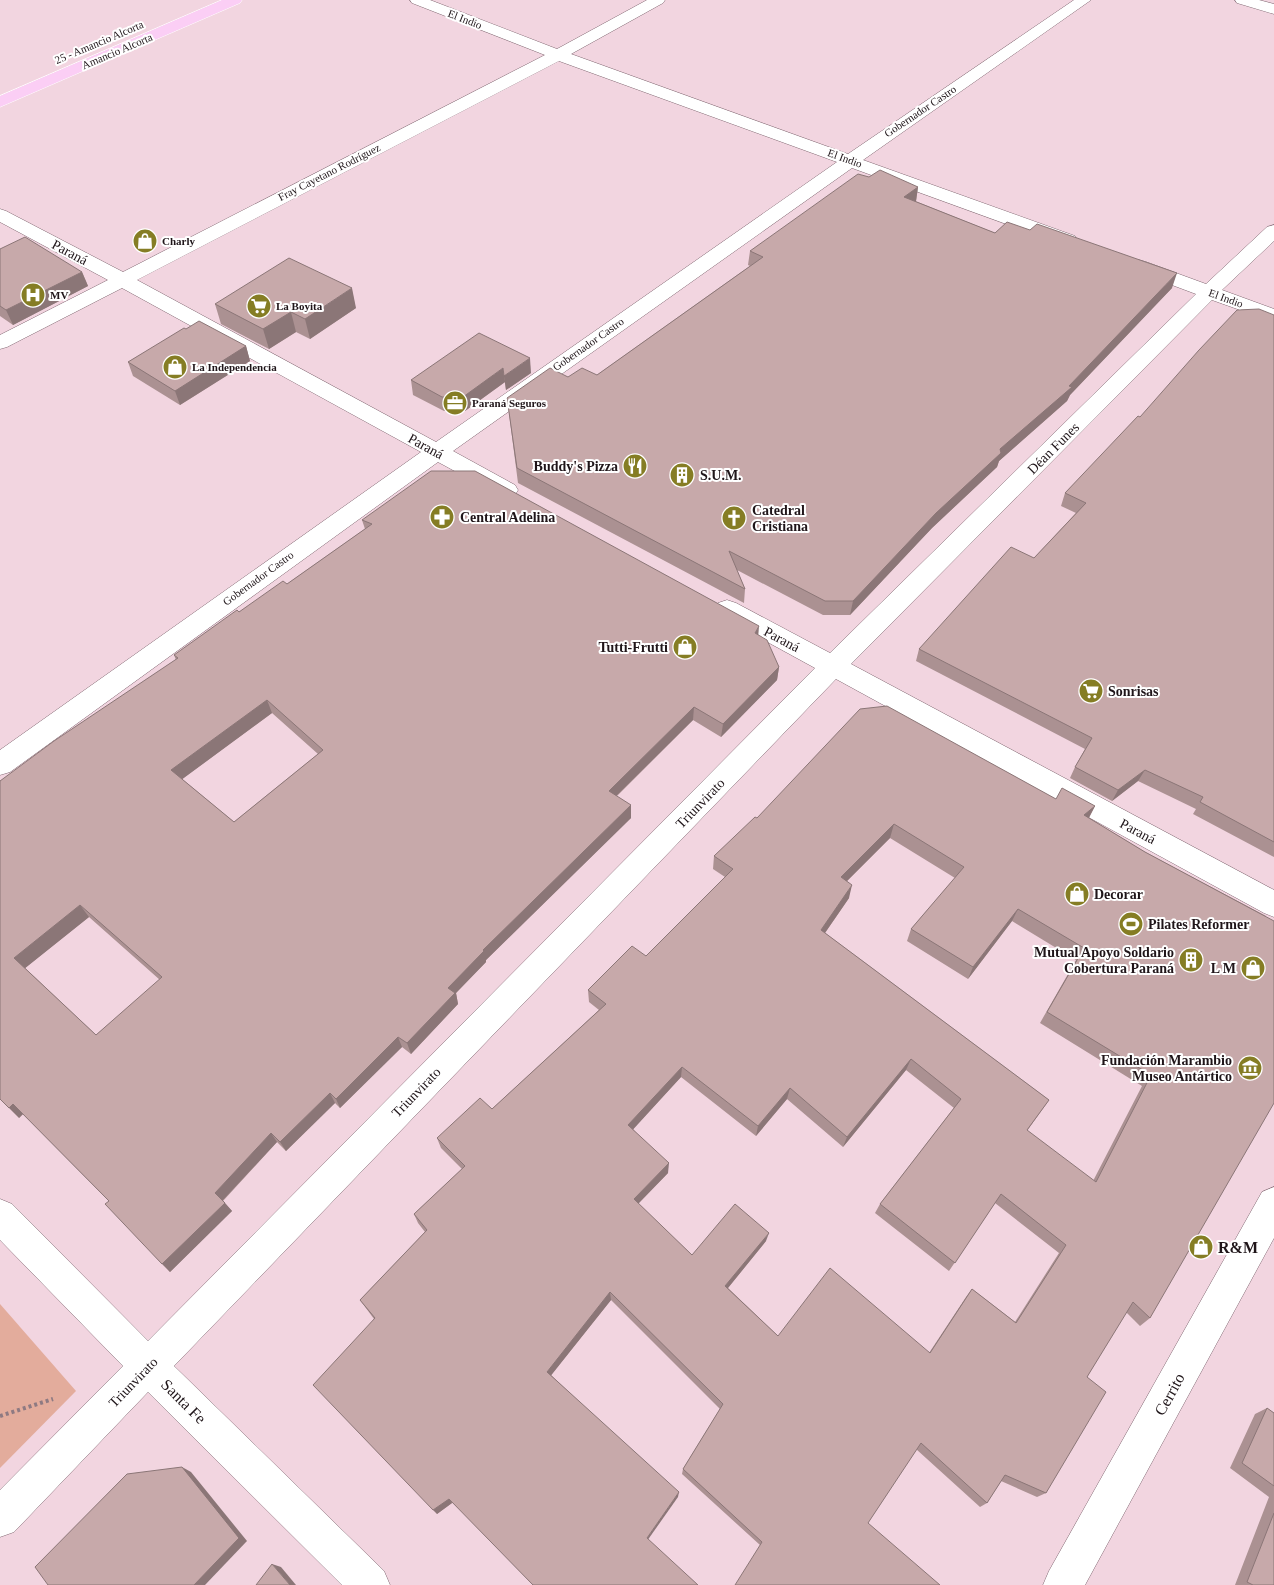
<svg xmlns="http://www.w3.org/2000/svg" width="1274" height="1585" font-family="Georgia,serif">
  <style>
    .green { fill: #e3ac9c }
    .lines { fill: none; stroke-linecap: round; stroke-linejoin: round }
    .minor-casing { stroke: #806771; stroke-width: 1 }
    .major-casing { stroke: #fff; stroke-width: 1 }
    .path { stroke: #8e7a82; stroke-width: 4; stroke-dasharray: 3 3; stroke-linecap: butt }
    .minor { fill: #fff; fill-rule: evenodd }
    .major { fill: #fbcef5; fill-rule: evenodd }
    .wall { fill: #ab9192; fill-rule: evenodd }
    .shaded-wall { fill: #8b7677 }
    .building { fill: #c7a9aa; stroke: #8b7677; fill-rule: evenodd }
    .labels { text-anchor: middle; stroke-width: 4; stroke-linejoin: round; paint-order: stroke }
    .far-street-label { font-size: 11px; fill: #1f1519; stroke: #fff }
    .far-poi-label { font-size: 11px; font-weight: bold; fill: #1f1519; stroke: #fff; text-anchor: start }
    .street-label { font-size: 14px; fill: #1f1519; stroke: #fff }
    .poi-label { font-size: 14px; font-weight: bold; fill: #1f1519; stroke: #fff; text-anchor: start }
    .near-poi-label { font-size: 16px; font-weight: bold; fill: #1f1519; stroke: #fff; text-anchor: start }
    .near-street-label { font-size: 16px; fill: #1f1519; stroke: #fff }
  </style>
  <rect width="100%" height="100%" fill="#f2d5e0"/>
  <polygon class="green" points="0,1304 76,1391 0,1468"/>
  <g class="lines">
    <defs>
      <g id="minor">
        <path d="M 410,0 L 430,0 L 557,49 L 647,0 L 665,0 L 663,3 L 571,54 L 848,154 L 1074,0 L 1091,0 L 863,160 L 1075,236 L 1077,240 L 1075,244 L 1068,246 L 1061,244 L 852,168 L 453,451 L 515,485 L 518,490 L 515,495 L 507,498 L 499,495 L 438,462 L 10,772 L 0,775 L 0,750 L 421,452 L 122,288 L 7,347 L 0,349 L 0,335 L 108,280 L 0,222 L 0,209 L 6,211 L 123,272 L 545,55 L 412,3 ZM 559,61 L 837,162 L 436,442 L 137,280 Z"/>
        <polygon points="1235,0 1259,0 1274,4 1274,14 1237,3"/>
        <polygon points="1274,225 1274,241 1222,290 1274,309 1274,322 1212,300 851,664 1274,890 1274,917 1264,913 836,679 174,1366 384,1571 390,1585 342,1585 148,1392 14,1532 0,1537 0,1490 123,1366 0,1240 0,1199 12,1204 148,1341 815,668 718,615 715,609 718,603 727,600 736,603 830,653 1196,294 1132,270 1129,266 1132,262 1139,260 1146,262 1206,284 1267,227"/>
        <polygon points="1274,1187 1274,1238 1085,1585 1043,1585 1049,1571 1262,1192"/>
      </g>
      <polygon id="major" points="222,0 242,0 240,3 0,107 0,96"/>
    </defs>
    <use href="#minor" class="minor-casing"/>
    <use href="#major" class="major-casing"/>
    <polyline class="path" points="0,1416 53,1399"/>
    <use href="#minor" class="minor"/>
    <use href="#major" class="major"/>
  </g>
  <g class="wall">
    <polygon points="869,177 918,187 916,201 915,201 995,233 1172,288 1070,395 1067,401 999,461 997,467 932,528 850,615 823,615 737,570 745,589 744,603 518,483 507,398 568,377 597,375 750,266 748,265 750,251"/>
    <polygon points="0,249 82,272 88,286 13,325 0,316"/>
    <polygon points="215,304 356,308 310,339 296,332 269,349 221,324"/>
    <polygon points="1274,315 1274,857 1193,814 1196,809 1138,781 1112,801 1070,778 1075,767 1085,749 916,661 919,649 1034,558 1076,513 1061,506 1065,493 1140,417"/>
    <polygon points="186,329 246,346 250,361 180,405 133,376 128,362"/>
    <polygon points="531,373 506,390 505,382 465,411 444,411 413,395 411,380"/>
    <path d="M 362,520 L 758,635 L 779,667 L 777,680 L 721,737 L 693,720 L 617,796 L 631,818 L 486,960 L 486,962 L 456,993 L 458,1004 L 411,1054 L 402,1047 L 340,1108 L 335,1103 L 286,1151 L 277,1142 L 223,1201 L 232,1211 L 170,1272 L 109,1201 L 23,1114 L 19,1118 L 0,781 L 176,660 L 174,655 L 239,612 L 287,584 L 365,529 ZM 272,713 L 318,754 L 234,822 L 182,779 ZM 89,917 L 160,980 L 96,1035 L 25,968 Z"/>
    <path d="M 1056,799 L 1095,806 L 1089,818 L 1145,852 L 1266,916 L 1150,1318 L 1140,1326 L 1126,1312 L 1087,1377 L 1046,1493 L 1037,1497 L 1001,1481 L 987,1503 L 980,1507 L 916,1449 L 760,1545 L 682,1474 L 683,1469 L 720,1409 L 611,1300 L 551,1375 L 678,1497 L 452,1503 L 437,1514 L 374,1319 L 360,1300 L 425,1232 L 418,1223 L 414,1214 L 462,1169 L 441,1148 L 437,1138 L 492,1109 L 599,1010 L 589,1002 L 588,990 L 646,956 L 725,877 L 713,869 L 714,856 L 757,818 ZM 890,838 L 955,878 L 911,929 L 907,941 L 968,979 L 1012,921 L 1076,960 L 1040,1023 L 1142,1086 L 1093,1181 L 1027,1131 L 1049,1100 L 825,933 L 849,898 L 847,881 ZM 906,1070 L 954,1108 L 880,1204 L 875,1213 L 949,1271 L 995,1203 L 1059,1253 L 1015,1322 L 972,1289 L 966,1297 L 929,1353 L 778,1336 L 728,1288 L 766,1241 L 692,1255 L 638,1204 L 668,1173 L 633,1129 L 681,1077 L 756,1136 L 787,1099 L 843,1147 Z"/>
    <polygon points="1267,1408 1274,1413 1274,1585 1235,1585 1269,1497 1230,1468 1255,1414"/>
  </g>
  <g class="shaded-wall">
    <polygon points="918,187 916,201 901,211 904,197"/>
    <polygon points="82,272 88,286 13,325 6,310"/>
    <polygon points="1177,273 1172,288 1070,395 1067,401 999,461 997,467 932,528 850,615 853,601 936,513 1000,449 1069,386"/>
    <polygon points="352,288 356,308 310,339 305,319"/>
    <polygon points="291,312 296,332 269,349 263,329"/>
    <polygon points="246,346 250,361 180,405 175,391"/>
    <polygon points="530,358 531,373 506,390 504,376"/>
    <polygon points="503,368 505,382 465,411 463,397"/>
    <polygon points="759,626 758,639 755,633"/>
    <polygon points="779,667 777,680 721,737 723,724"/>
    <polygon points="267,700 272,713 177,783 171,770"/>
    <polygon points="694,707 693,720 609,803 609,791"/>
    <polygon points="1145,770 1138,781 1112,801 1118,790"/>
    <polygon points="631,805 631,818 486,960 486,962 456,993 458,1004 411,1054 407,1043 448,988 483,950"/>
    <polygon points="1095,806 1088,819 1084,815"/>
    <polygon points="894,824 890,838 838,890 841,877"/>
    <polygon points="852,885 849,898 818,943 821,930"/>
    <polygon points="80,905 89,917 24,969 14,958"/>
    <polygon points="1018,909 1012,921 968,979 973,967"/>
    <polygon points="398,1037 402,1047 340,1108 336,1099"/>
    <polygon points="911,1059 906,1070 843,1147 847,1137"/>
    <polygon points="682,1067 681,1077 628,1135 628,1125"/>
    <polygon points="790,1088 787,1099 756,1136 758,1126"/>
    <polygon points="330,1093 335,1103 286,1151 280,1142"/>
    <polygon points="13,1104 23,1114 19,1118 9,1108"/>
    <polygon points="271,1133 277,1142 222,1201 215,1193"/>
    <polygon points="669,1163 668,1173 634,1208 634,1199"/>
    <polygon points="225,1203 232,1211 170,1272 162,1264"/>
    <polygon points="769,1233 766,1241 723,1294 725,1286"/>
    <polygon points="610,1292 611,1300 549,1378 547,1372"/>
    <polygon points="182,1467 191,1472 247,1541 205,1585 194,1585"/>
    <polygon points="679,1492 678,1497 647,1541 647,1538"/>
    <polygon points="449,1499 452,1503 437,1514 433,1510"/>
    <polygon points="272,1564 281,1567 296,1585 290,1585"/>
  </g>
  <g class="building">
    <polygon points="880,170 918,187 904,197 995,233 1007,222 1030,230 1037,224 1177,273 1069,386 1072,387 1000,449 1001,453 936,513 853,601 825,601 729,551 745,589 517,468 507,398 550,368 568,377 582,368 597,375 763,257 750,251 858,174 869,177"/>
    <polygon points="25,237 82,272 6,310 0,306 0,249"/>
    <polygon points="289,258 352,288 305,319 291,312 263,329 215,304"/>
    <polygon points="1259,309 1274,315 1274,842 1200,802 1203,797 1145,770 1118,790 1075,767 1092,738 919,649 1011,547 1034,558 1086,503 1065,493 1138,416 1140,417 1199,350 1237,310"/>
    <polygon points="199,321 246,346 175,391 128,362 184,328 186,329"/>
    <polygon points="479,333 530,358 504,376 503,368 463,397 442,397 411,380"/>
    <path d="M 431,471 L 475,471 L 759,626 L 755,633 L 767,640 L 779,667 L 723,724 L 694,707 L 609,791 L 631,805 L 483,950 L 484,951 L 448,988 L 455,993 L 407,1043 L 398,1037 L 336,1099 L 330,1093 L 280,1142 L 271,1133 L 215,1193 L 225,1203 L 162,1264 L 105,1204 L 109,1201 L 13,1104 L 9,1108 L 0,1099 L 0,781 L 54,741 L 178,658 L 174,655 L 237,610 L 239,612 L 283,581 L 287,584 L 372,524 L 362,520 ZM 267,700 L 323,750 L 234,822 L 171,770 ZM 80,905 L 162,977 L 96,1035 L 14,958 Z"/>
    <path d="M 887,706 L 1056,799 L 1062,788 L 1095,806 L 1084,815 L 1145,852 L 1274,921 L 1274,1103 L 1150,1318 L 1133,1302 L 1087,1377 L 1106,1392 L 1046,1493 L 1005,1475 L 987,1503 L 921,1443 L 868,1523 L 940,1585 L 735,1585 L 762,1542 L 683,1469 L 723,1404 L 610,1292 L 547,1372 L 679,1492 L 647,1538 L 698,1585 L 533,1585 L 449,1499 L 433,1510 L 313,1385 L 375,1318 L 360,1300 L 427,1230 L 414,1214 L 465,1166 L 437,1138 L 480,1098 L 492,1109 L 606,1004 L 588,990 L 632,946 L 646,956 L 733,869 L 714,856 L 755,817 L 757,818 L 860,709 ZM 894,824 L 964,867 L 911,929 L 973,967 L 1018,909 L 1084,948 L 1047,1012 L 1151,1075 L 1096,1182 L 1027,1130 L 1049,1100 L 821,930 L 852,885 L 841,877 ZM 911,1059 L 961,1099 L 880,1204 L 955,1263 L 1001,1194 L 1066,1245 L 1016,1323 L 972,1289 L 930,1353 L 830,1268 L 778,1336 L 725,1286 L 769,1233 L 735,1204 L 692,1255 L 634,1199 L 669,1163 L 628,1125 L 682,1067 L 758,1126 L 790,1088 L 847,1137 Z"/>
    <polygon points="1267,1408 1274,1413 1274,1486 1242,1463"/>
    <polygon points="182,1467 239,1538 194,1585 48,1585 35,1567 127,1474"/>
    <polygon points="1274,1513 1274,1585 1253,1585 1247,1582"/>
    <polygon points="272,1564 290,1585 256,1585"/>
  </g>
  <defs>
    <symbol id="shop-disc" viewBox="-11 -11 22 22"><circle r="9.5" fill="#857d24" stroke="#fff"/><path d="M-5-2.5h2.3a2.7 3.5 0 0 1 5.4 0H5L5.5 6h-11ZM-1.5-2.5h3a1.5 2.3 0 0 0-3 0Z" fill="#fff"/></symbol>
    <symbol id="hospital-disc" viewBox="-11 -11 22 22"><circle r="9.5" fill="#857d24" stroke="#fff"/><path d="M-5-5h3v3.5h4V-5h3V5h-3V1.5h-4V5h-3Z" fill="#fff"/></symbol>
    <symbol id="supermarket-disc" viewBox="-11 -11 22 22"><circle r="9.5" fill="#857d24" stroke="#fff"/><path d="M-6-5.5h2.5l.6 2H6L4.5 2H-2.5L-4.4-4H-6ZM-1.5 3.2a1.3 1.3 0 1 0 .1 0ZM3 3.2a1.3 1.3 0 1 0 .1 0Z" fill="#fff"/></symbol>
    <symbol id="office-disc" viewBox="-11 -11 22 22"><circle r="9.5" fill="#857d24" stroke="#fff"/><path d="M-6-3h4V-5.5h4V-3h4V5H-6ZM-1-4.5V-3h2v-1.5ZM-6 0V1H6V0Z" fill="#fff"/></symbol>
    <symbol id="restaurant-disc" viewBox="-11 -11 22 22"><circle r="9.5" fill="#857d24" stroke="#fff"/><path d="M-5-6h1v4h1v-4h1v4h1v-4h1v5L-1.5 .5V6h-2V.5L-5-1ZM5-6V6H3V1.5H1.5Q1.5-4 5-6Z" fill="#fff"/></symbol>
    <symbol id="building-disc" viewBox="-11 -11 22 22"><circle r="9.5" fill="#857d24" stroke="#fff"/><path d="M-4-6H4V6H1V3H-1V6H-4ZM-2.5-4.3h1.7v1.8h-1.7ZM.8-4.3h1.7v1.8H.8ZM-2.5-1h1.7V.8h-1.7ZM.8-1h1.7V.8H.8Z" fill="#fff"/></symbol>
    <symbol id="pharmacy-disc" viewBox="-11 -11 22 22"><circle r="9.5" fill="#857d24" stroke="#fff"/><path d="M-2-6h4v4h4v4h-4v4h-4v-4h-4v-4h4Z" fill="#fff"/></symbol>
    <symbol id="church-disc" viewBox="-11 -11 22 22"><circle r="9.5" fill="#857d24" stroke="#fff"/><path d="M-1.2-6h2.4v3.5h3.3v2.4h-3.3V6h-2.4V-.1h-3.3v-2.4h3.3Z" fill="#fff"/></symbol>
    <symbol id="stadium-disc" viewBox="-11 -11 22 22"><circle r="9.5" fill="#857d24" stroke="#fff"/><path d="M0-5a6.5 5 0 1 0 0 10a6.5 5 0 1 0 0-10ZM-3.5-1.8h7v3.6h-7Z" fill="#fff"/></symbol>
    <symbol id="museum-disc" viewBox="-11 -11 22 22"><circle r="9.5" fill="#857d24" stroke="#fff"/><path d="M0-6L6-3V-2H-6V-3ZM-5-1h2V3h-2ZM-1-1h2V3h-2ZM3-1h2V3H3ZM-6 4H6V6H-6Z" fill="#fff"/></symbol>
  </defs>
  <g fill-rule="evenodd">
    <use href="#shop-disc" x="131" y="227" width="28" height="28"/>
    <use href="#hospital-disc" x="19" y="281" width="28" height="28"/>
    <use href="#supermarket-disc" x="245" y="292" width="28" height="28"/>
    <use href="#shop-disc" x="161" y="353" width="28" height="28"/>
    <use href="#office-disc" x="441" y="389" width="28" height="28"/>
    <use href="#restaurant-disc" x="621" y="452" width="28" height="28"/>
    <use href="#building-disc" x="668" y="461" width="28" height="28"/>
    <use href="#pharmacy-disc" x="428" y="503" width="28" height="28"/>
    <use href="#church-disc" x="720" y="504" width="28" height="28"/>
    <use href="#shop-disc" x="671" y="633" width="28" height="28"/>
    <use href="#supermarket-disc" x="1077" y="677" width="28" height="28"/>
    <use href="#shop-disc" x="1063" y="880" width="28" height="28"/>
    <use href="#stadium-disc" x="1117" y="910" width="28" height="28"/>
    <use href="#building-disc" x="1177" y="946" width="28" height="28"/>
    <use href="#shop-disc" x="1239" y="954" width="28" height="28"/>
    <use href="#museum-disc" x="1236" y="1054" width="28" height="28"/>
    <use href="#shop-disc" x="1187" y="1233" width="28" height="28"/>
  </g>
  <g class="labels">
    <g class="far-street-label">
      <text transform="translate(465 19) rotate(21)" y="4">El Indio</text>
      <text transform="translate(99 42) rotate(-23)" y="4">25 - Amancio Alcorta</text>
      <text transform="translate(117 51) rotate(-23)" y="4">Amancio Alcorta</text>
      <text transform="translate(920 111) rotate(-34)" y="4">Gobernador Castro</text>
      <text transform="translate(845 158) rotate(20)" y="4">El Indio</text>
      <text transform="translate(329 172) rotate(-27)" y="4">Fray Cayetano Rodríguez</text>
      <text transform="translate(1226 298) rotate(20)" y="4">El Indio</text>
      <text transform="translate(588 344) rotate(-35)" y="4">Gobernador Castro</text>
      <text transform="translate(258 578) rotate(-36)" y="4">Gobernador Castro</text>
    </g>
    <g class="far-poi-label">
      <text x="162" y="245">Charly</text>
      <text x="50" y="299">MV</text>
      <text x="276" y="310">La Boyita</text>
      <text x="192" y="371">La Independencia</text>
      <text x="472" y="407">Paraná Seguros</text>
    </g>
    <g class="street-label">
      <text transform="translate(70 252) rotate(28)" y="5">Paraná</text>
      <text transform="translate(426 446) rotate(29)" y="5">Paraná</text>
      <text transform="translate(1053 448) rotate(-45)" y="5">Déan Funes</text>
      <text transform="translate(782 639) rotate(28)" y="5">Paraná</text>
      <text transform="translate(700 803) rotate(-46)" y="5">Triunvirato</text>
      <text transform="translate(1138 831) rotate(28)" y="5">Paraná</text>
      <text transform="translate(416 1092) rotate(-46)" y="5">Triunvirato</text>
      <text transform="translate(133 1382) rotate(-46)" y="5">Triunvirato</text>
    </g>
    <g class="poi-label">
      <text x="618" y="471" text-anchor="end">Buddy's Pizza</text>
      <text x="700" y="480">S.U.M.</text>
      <text x="752" y="515">Catedral<tspan x="752" dy="16">Cristiana</tspan></text>
      <text x="460" y="522">Central Adelina</text>
      <text x="668" y="652" text-anchor="end">Tutti-Frutti</text>
      <text x="1108" y="696">Sonrisas</text>
      <text x="1094" y="899">Decorar</text>
      <text x="1148" y="929">Pilates Reformer</text>
      <text x="1174" y="957" text-anchor="end">Mutual Apoyo Soldario<tspan x="1174" dy="16">Cobertura Paraná</tspan></text>
      <text x="1236" y="973" text-anchor="end">L M</text>
      <text x="1232" y="1065" text-anchor="end">Fundación Marambio<tspan x="1232" dy="16">Museo Antártico</tspan></text>
    </g>
    <g class="near-poi-label">
      <text x="1218" y="1253">R&amp;M</text>
    </g>
    <g class="near-street-label">
      <text transform="translate(1169 1394) rotate(-61)" y="6">Cerrito</text>
      <text transform="translate(184 1401) rotate(45)" y="6">Santa Fe</text>
    </g>
  </g>
</svg>
